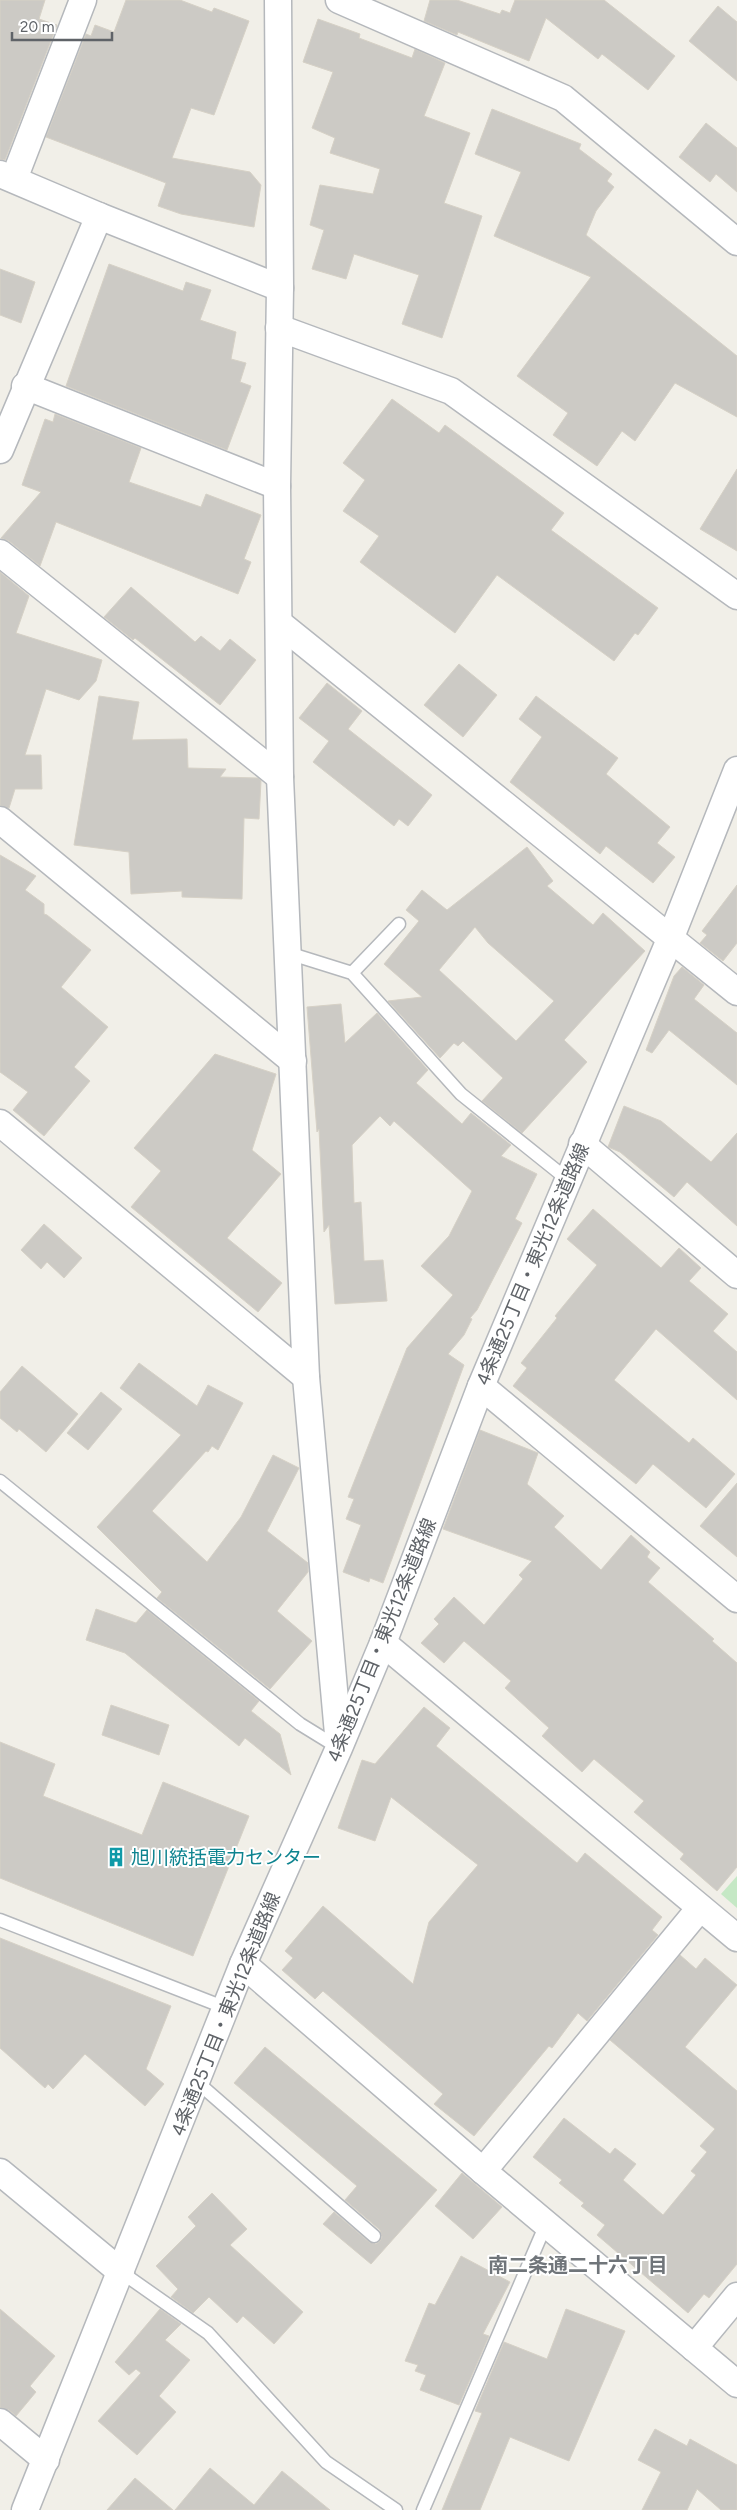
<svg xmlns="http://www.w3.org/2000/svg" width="737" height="2510" font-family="Figtree,'Noto Sans JP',sans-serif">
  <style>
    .green { fill: #c5e8c5 }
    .building { fill: #cccac5; stroke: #d6d1c6; fill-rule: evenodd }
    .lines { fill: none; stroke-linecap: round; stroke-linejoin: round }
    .lane-casing { stroke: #b5b8bc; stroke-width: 15 }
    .street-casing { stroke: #b5b8bc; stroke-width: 29 }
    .lane { stroke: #fff; stroke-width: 12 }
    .street { stroke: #fff; stroke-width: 26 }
    .labels { text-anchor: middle; stroke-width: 4; stroke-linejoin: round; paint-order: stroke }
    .street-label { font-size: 19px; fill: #5f6368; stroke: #fff }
    .culture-label { font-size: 19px; fill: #0d838f; stroke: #fff; text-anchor: start }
    .neighbourhood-label { font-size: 20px; font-weight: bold; fill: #70757a; stroke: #fff }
  </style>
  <rect width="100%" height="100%" fill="#f1efe8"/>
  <polygon class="green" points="737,1876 737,1908 721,1894"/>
  <g class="building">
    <polygon points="0,0 45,0 39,19 57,25 5,160 0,159"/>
    <polygon points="126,0 180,0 212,12 214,8 249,21 214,115 191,108 172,158 250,172 261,185 254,227 181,214 158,206 166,183 46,137 86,34 91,36 95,25 114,32"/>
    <polygon points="430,0 457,0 500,14 502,10 510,13 515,0 604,0 675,56 648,90 602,54 598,59 546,18 529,61 458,32 457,35 424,21"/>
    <polygon points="718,6 737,22 737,81 689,41"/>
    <polygon points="318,19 360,34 359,38 412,58 415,49 445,63 424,116 470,133 444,203 482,216 442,338 402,324 419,275 354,254 346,279 312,269 324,230 310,225 320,185 373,194 380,169 330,153 335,138 312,128 333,72 303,62"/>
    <polygon points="492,109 581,144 579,149 612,174 607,181 614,187 596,211 586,235 737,356 737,417 675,383 635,441 622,431 597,466 553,435 568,413 517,376 591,277 494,236 521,172 475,154"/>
    <polygon points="706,123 737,148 737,192 716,174 710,182 679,157"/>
    <polygon points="109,264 183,291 186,282 211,290 200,320 236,332 231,359 246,363 240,382 251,386 227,450 66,386"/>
    <polygon points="0,269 35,282 21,323 0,315"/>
    <polygon points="392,399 439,433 445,425 564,513 551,530 658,608 638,635 635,633 614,661 497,575 455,633 360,562 379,536 343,511 365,480 343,463"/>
    <polygon points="55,414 141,448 129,482 201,507 206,494 261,515 244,559 251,562 238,594 56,522 40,566 9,541 1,538 41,492 22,485 45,419 53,422"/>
    <polygon points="737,469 737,551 700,529"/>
    <polygon points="0,572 29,596 16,633 102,660 96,681 79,700 46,689 25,755 41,755 42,789 15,789 9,808 0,805"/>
    <polygon points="131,587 195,642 201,636 220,651 230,639 256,660 220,705 135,638 133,640 104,617"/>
    <polygon points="459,664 497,695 463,737 424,705"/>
    <polygon points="327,683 362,711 348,729 432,795 408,826 399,819 394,826 313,762 329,741 299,718"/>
    <polygon points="99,696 139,702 132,740 187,739 188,768 226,769 220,777 258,778 261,781 259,819 244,818 242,899 182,897 182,891 131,894 129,852 74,845"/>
    <polygon points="536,696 618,758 606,774 670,827 657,843 675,857 653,883 606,846 600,854 510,782 542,737 519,719"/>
    <path d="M 527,847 L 553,881 L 547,886 L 593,925 L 603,913 L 645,951 L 564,1040 L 587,1062 L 522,1133 L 482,1101 L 503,1078 L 463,1041 L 458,1046 L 454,1043 L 440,1058 L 388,1001 L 422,997 L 384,964 L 419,921 L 406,910 L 422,890 L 447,910 ZM 475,927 L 488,943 L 554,1001 L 516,1041 L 439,970 Z"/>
    <polygon points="0,855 36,876 25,890 44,904 44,914 47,915 91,950 61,987 108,1027 74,1067 90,1081 44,1136 13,1110 28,1092 0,1072"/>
    <polygon points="737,885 737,943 723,961 700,943 707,935 702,931"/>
    <polygon points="682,967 704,985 694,999 737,1033 737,1085 669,1030 652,1053 646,1050 674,976"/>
    <polygon points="341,1004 345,1043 377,1013 428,1070 416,1083 462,1124 471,1113 511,1145 501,1156 537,1174 515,1219 522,1223 477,1310 470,1318 472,1319 464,1335 448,1354 464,1365 383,1583 370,1578 369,1582 343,1572 361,1525 346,1519 354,1499 348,1497 407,1348 453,1295 421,1266 449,1236 472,1191 394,1121 390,1126 380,1116 352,1145 354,1203 361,1202 364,1261 383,1260 387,1301 335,1304 329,1225 324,1232 319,1129 317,1132 307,1007"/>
    <polygon points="215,1054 276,1074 252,1150 281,1174 227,1238 282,1283 258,1312 131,1207 161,1171 134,1148"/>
    <polygon points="624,1106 661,1121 711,1162 737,1133 737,1226 687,1182 674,1197 620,1152 608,1147"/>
    <polygon points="593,1209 661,1268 679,1248 701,1268 689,1281 728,1314 713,1331 737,1352 737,1400 656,1329 614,1380 689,1443 693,1438 735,1474 706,1508 653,1464 636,1484 513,1386 527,1368 521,1363 557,1318 555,1316 597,1265 567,1239"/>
    <polygon points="44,1224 82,1258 64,1278 47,1262 41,1269 21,1250"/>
    <polygon points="139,1363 197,1406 208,1385 243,1403 218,1450 212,1446 208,1452 206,1451 152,1511 207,1562 241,1517 273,1455 299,1468 267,1531 308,1563 308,1572 277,1611 312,1641 270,1689 157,1598 162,1592 97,1527 181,1435 120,1388"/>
    <polygon points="22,1366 78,1414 46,1452 19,1429 17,1432 0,1418 0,1392"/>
    <polygon points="101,1392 122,1409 88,1450 67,1433"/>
    <polygon points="480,1430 538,1453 527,1484 564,1516 554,1527 601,1570 631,1535 650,1552 647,1557 660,1568 648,1582 714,1639 712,1641 737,1663 737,1867 717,1891 680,1859 684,1854 634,1812 644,1801 594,1759 582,1772 542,1736 549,1728 505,1688 511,1681 464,1641 444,1663 421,1643 439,1624 434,1619 454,1597 484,1625 523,1579 519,1575 532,1561 443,1529"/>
    <polygon points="737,1483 737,1557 700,1526"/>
    <polygon points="96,1609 136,1623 147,1610 259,1701 251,1711 280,1734 291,1775 245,1738 239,1746 125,1653 86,1640"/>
    <polygon points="111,1705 169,1725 159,1755 102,1735"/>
    <polygon points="424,1707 450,1728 436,1746 577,1863 585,1853 662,1917 652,1930 658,1935 587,2021 578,2013 552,2048 549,2046 474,2136 434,2104 443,2094 323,1991 315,1999 282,1970 293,1958 285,1951 323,1906 413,1984 429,1922 478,1865 391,1797 375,1841 338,1828 362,1760 375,1764"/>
    <polygon points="0,1742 55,1764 43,1796 142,1835 163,1782 249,1816 193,1956 0,1878"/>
    <polygon points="0,1938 171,2006 146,2069 164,2084 145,2106 85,2054 53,2089 48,2084 45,2088 0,2048"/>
    <polygon points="680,1955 696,1969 705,1958 737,1985 685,2047 737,2091 737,2264 709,2298 704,2294 688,2313 597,2235 605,2225 581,2206 584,2203 559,2183 562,2180 533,2157 564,2118 610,2154 615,2148 636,2164 623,2180 663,2215 696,2175 691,2171 707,2152 700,2146 715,2129 610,2040"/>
    <polygon points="265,2047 437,2190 371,2264 323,2224 334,2212 369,2242 376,2244 380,2241 382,2237 380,2230 345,2200 357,2186 234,2083"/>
    <polygon points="462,2173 502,2207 473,2239 435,2206"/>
    <polygon points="212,2193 247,2229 230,2245 303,2312 274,2344 243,2316 237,2323 209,2297 193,2313 171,2297 178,2289 156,2266 196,2226 188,2217"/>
    <polygon points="461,2256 510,2282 483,2334 489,2336 459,2405 420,2390 426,2375 415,2371 418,2365 405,2361 429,2303 435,2305"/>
    <polygon points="0,2309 55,2356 30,2386 36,2392 16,2416 9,2410 0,2407"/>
    <polygon points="160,2309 181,2324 165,2340 190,2360 159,2396 176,2412 137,2455 98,2421 141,2373 136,2369 129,2375 115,2362"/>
    <polygon points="566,2309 625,2331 569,2461 510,2437 480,2510 442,2510 482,2413 475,2411 504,2342 547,2359"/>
    <polygon points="655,2429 687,2446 690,2439 737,2465 737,2510 721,2510 697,2489 687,2510 642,2510 661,2472 638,2460"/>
    <polygon points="210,2468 254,2505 282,2471 330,2510 175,2510"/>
    <polygon points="135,2478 173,2510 107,2510"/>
  </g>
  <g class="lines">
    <defs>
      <g id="lane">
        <polyline points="288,953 352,973 461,1094 567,1179"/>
        <polyline points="352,973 399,924"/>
        <polyline points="0,1481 300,1724 339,1748"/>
        <polyline points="0,1920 226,2008"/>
        <polyline points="197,2082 374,2236"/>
        <polyline points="121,2272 208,2333 326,2462 396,2510"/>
        <polyline points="423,2510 546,2224"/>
      </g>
      <g id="street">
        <polyline points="278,0 280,288 277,486 280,777 306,1377 339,1745"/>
        <polyline points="339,0 563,98 737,242"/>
        <polyline points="0,174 99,216 280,288"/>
        <polyline points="14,179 83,0"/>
        <polyline points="279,328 451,391 737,596"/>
        <polyline points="25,386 277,486"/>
        <polyline points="0,450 99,216"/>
        <polyline points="0,553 280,777"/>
        <polyline points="279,623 737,992"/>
        <polyline points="0,820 293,1061"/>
        <polyline points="0,1123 306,1377"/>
        <polyline points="582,1144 737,1275"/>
        <polyline points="481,1386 737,1599"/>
        <polyline points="383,1643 737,1938"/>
        <polyline points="243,1964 483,2171 737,2384"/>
        <polyline points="483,2171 700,1908"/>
        <polyline points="0,2172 121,2272"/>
        <polyline points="694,2348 737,2296"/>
        <polyline points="0,2422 46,2460"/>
        <polyline points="25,2510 243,1964 339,1748 383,1643 481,1386 671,937 737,770"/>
      </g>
    </defs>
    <use href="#lane" class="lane-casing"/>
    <use href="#street" class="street-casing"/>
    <use href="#lane" class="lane"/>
    <use href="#street" class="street"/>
  </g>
  <defs>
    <symbol id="building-bare" viewBox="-9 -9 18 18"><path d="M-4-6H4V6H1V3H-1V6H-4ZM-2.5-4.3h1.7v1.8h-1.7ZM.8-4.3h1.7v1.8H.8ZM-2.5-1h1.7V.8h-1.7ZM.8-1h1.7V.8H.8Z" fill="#0f9aa8" stroke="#fff" stroke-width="2.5" paint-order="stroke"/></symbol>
  </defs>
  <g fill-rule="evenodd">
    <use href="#building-bare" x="102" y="1843" width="28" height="28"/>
  </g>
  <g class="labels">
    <g class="street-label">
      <text transform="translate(532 1264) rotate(-67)" y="7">4条通25丁目・東光12条道路線</text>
      <text transform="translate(381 1640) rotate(-68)" y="7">4条通25丁目・東光12条道路線</text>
      <text transform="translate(225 2014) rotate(-68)" y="7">4条通25丁目・東光12条道路線</text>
    </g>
    <g class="culture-label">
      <text x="131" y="1864">旭川統括電力センター</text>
    </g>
    <g class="neighbourhood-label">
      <text x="578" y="2272">南二条通二十六丁目</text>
    </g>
  </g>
  <path d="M12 32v8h100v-8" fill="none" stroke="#5f6368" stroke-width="2.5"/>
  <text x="20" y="32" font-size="15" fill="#5f6368" stroke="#ffffff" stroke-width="4" paint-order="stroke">20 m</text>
</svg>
